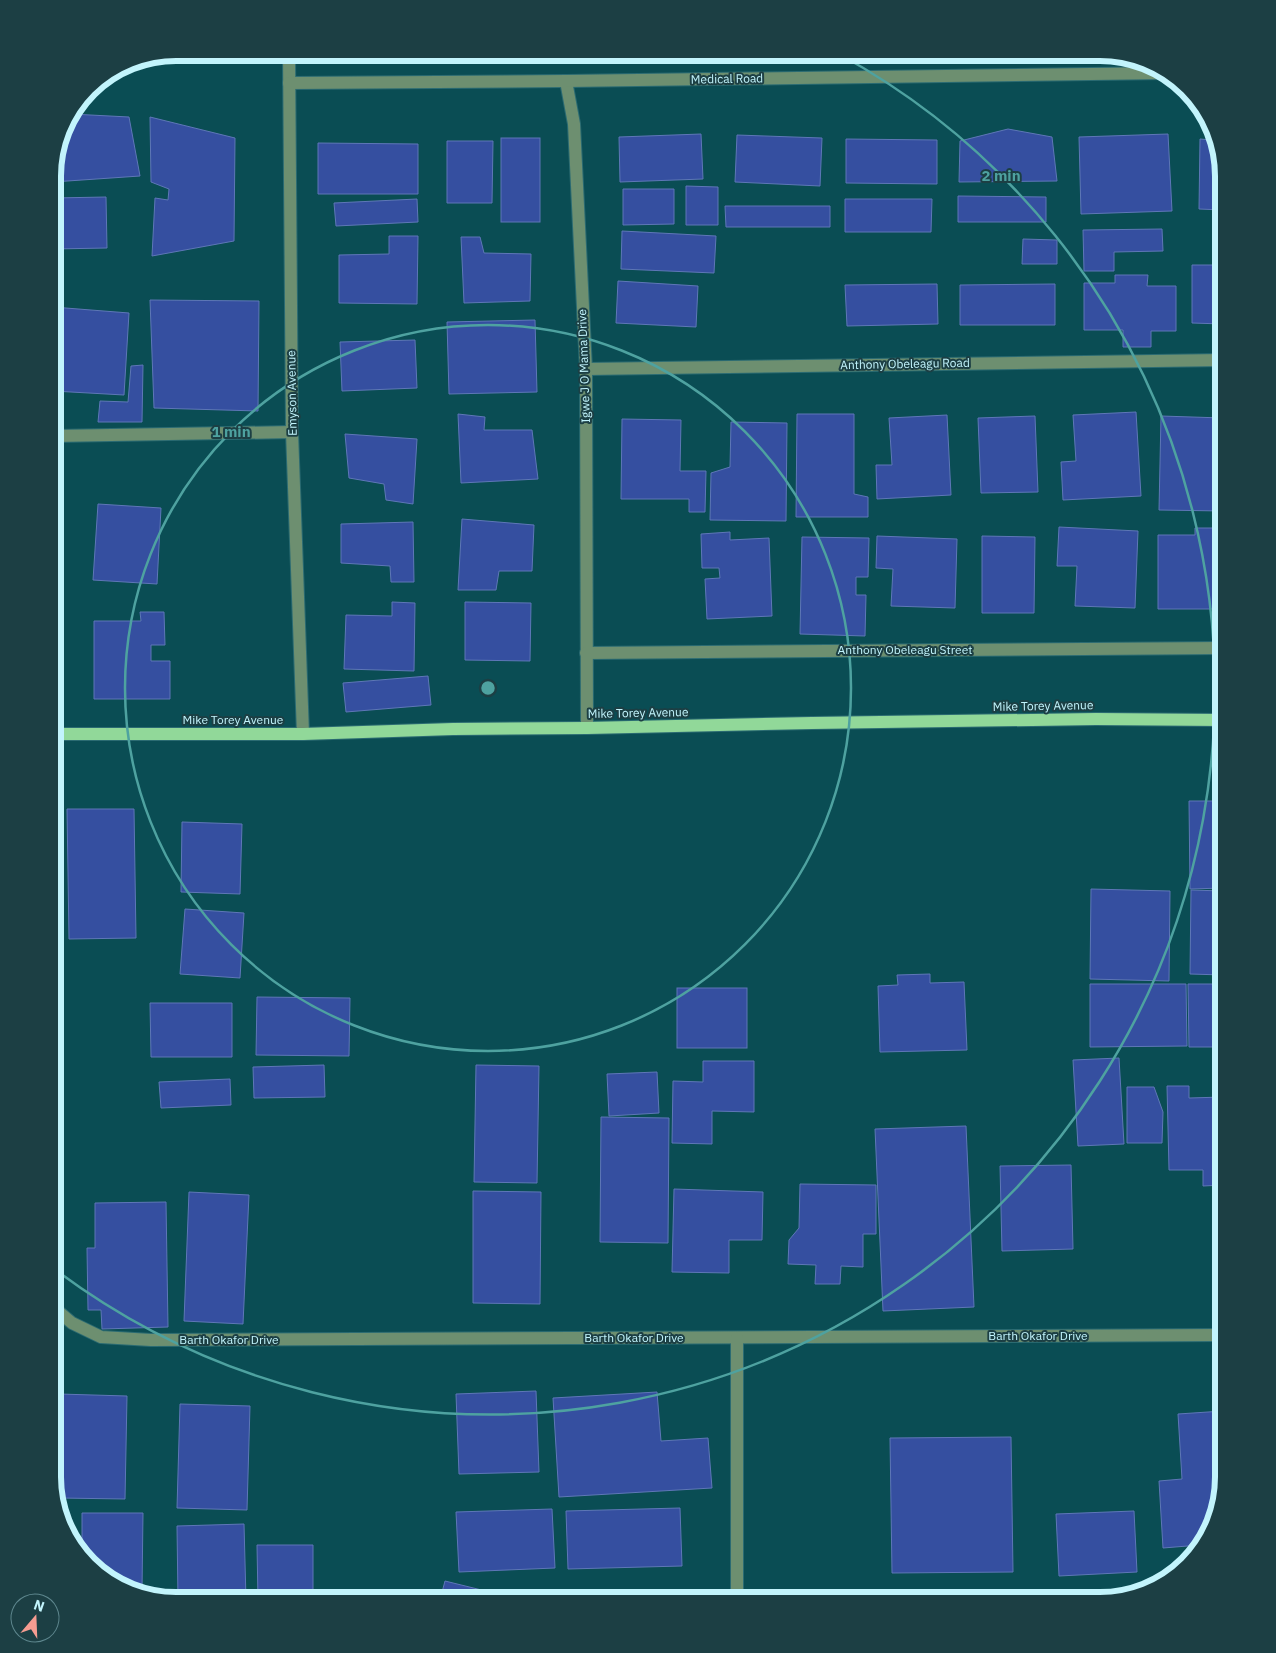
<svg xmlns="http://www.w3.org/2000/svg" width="1276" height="1653" font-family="'IBM Plex Sans',sans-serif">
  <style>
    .building { fill: #354fa0; stroke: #5e77b7 }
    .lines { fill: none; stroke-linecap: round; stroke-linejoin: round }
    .minor-casing { stroke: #2b6b72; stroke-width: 14 }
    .major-casing { stroke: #2b6b72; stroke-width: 14 }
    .minor { stroke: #6d8f70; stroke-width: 12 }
    .major { stroke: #91d899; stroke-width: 12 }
    .ring { fill: none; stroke: #4ea2a0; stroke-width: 2.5 }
    .labels { text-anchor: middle; stroke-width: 4; stroke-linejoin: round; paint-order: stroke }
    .street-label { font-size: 12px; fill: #c2f4fc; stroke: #1c3f44 }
    .rim { fill: none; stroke: #c2f4fc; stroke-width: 6 }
    .centre { fill: #4ea2a0; stroke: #1c3f44; stroke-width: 2.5 }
    .ring-label { font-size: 15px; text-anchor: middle; font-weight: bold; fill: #4ea2a0; stroke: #1c3f44; stroke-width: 4; stroke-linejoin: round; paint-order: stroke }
  </style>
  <rect width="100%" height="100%" fill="#0a4d54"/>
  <g class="building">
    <polygon points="177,52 217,53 217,55 141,60"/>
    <polygon points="918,53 1005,53 1005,60 918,59"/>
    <polygon points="71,114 129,117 140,176 53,182 53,168 65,121"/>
    <polygon points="150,117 235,138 234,241 152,256 155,198 168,200 169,189 151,182"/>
    <polygon points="1008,129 1052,137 1057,181 959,182 960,141"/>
    <polygon points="701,134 703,179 620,182 619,137"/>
    <polygon points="1168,134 1172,211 1081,214 1079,137"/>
    <polygon points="737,135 822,138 820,186 735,182"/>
    <rect x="501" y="138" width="39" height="84"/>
    <polygon points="846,139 937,140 937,184 846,183"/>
    <polygon points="1200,139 1212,140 1224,177 1223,210 1199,209"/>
    <polygon points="447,141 493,141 492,203 447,203"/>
    <polygon points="318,143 418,144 418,194 318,194"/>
    <polygon points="686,186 718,187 718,225 686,225"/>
    <polygon points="623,189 674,189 674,224 623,225"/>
    <polygon points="958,196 1046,197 1046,222 958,222"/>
    <polygon points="106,197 107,248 53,249 53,198"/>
    <polygon points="417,199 418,222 336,226 334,203"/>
    <polygon points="845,199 932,199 931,232 845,232"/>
    <polygon points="725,206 830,206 830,227 726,227"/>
    <polygon points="1162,229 1163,251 1114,252 1114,271 1084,271 1083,230"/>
    <polygon points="622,231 716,236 714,273 621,269"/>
    <polygon points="389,236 418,236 417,304 339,303 339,255 389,254"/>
    <polygon points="461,237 480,237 484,253 531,254 530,301 464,303"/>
    <polygon points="1023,239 1057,240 1057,264 1022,264"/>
    <polygon points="1192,265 1223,265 1223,324 1192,323"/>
    <polygon points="1115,275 1148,275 1147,286 1176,286 1176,331 1151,331 1151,347 1123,347 1123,330 1084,330 1084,283 1115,283"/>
    <polygon points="618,281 698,286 696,327 616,323"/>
    <polygon points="937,284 938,324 847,326 845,285"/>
    <polygon points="1055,284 1055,325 960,325 960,285"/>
    <polygon points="150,300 259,301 258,411 154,408"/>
    <polygon points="53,307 129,313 124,395 53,391"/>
    <polygon points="535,320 537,392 449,394 447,322"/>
    <polygon points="415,340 417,388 342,391 340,342"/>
    <polygon points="143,365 142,422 98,422 100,401 128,402 131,366"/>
    <polygon points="1136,412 1141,496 1063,500 1061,462 1076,461 1073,415"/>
    <polygon points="458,414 485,417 484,430 532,430 538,479 461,483"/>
    <polygon points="797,414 854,414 854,494 868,497 868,517 796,517"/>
    <polygon points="947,415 951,495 877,499 876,465 892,465 889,418"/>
    <polygon points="1035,416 1038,492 981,493 978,418"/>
    <polygon points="1161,416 1223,418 1223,511 1159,510"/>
    <polygon points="622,419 681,420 680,471 706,471 705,512 689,512 689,499 621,499"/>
    <polygon points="731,422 787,423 786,521 710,520 711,473 730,467"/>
    <polygon points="345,434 417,439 413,504 386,500 384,484 349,478"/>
    <polygon points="98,504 161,508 157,584 93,580"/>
    <polygon points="462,519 534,525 532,571 499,571 496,590 458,590"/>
    <polygon points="413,522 414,582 391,582 390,566 341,563 341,524"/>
    <polygon points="1059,527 1138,531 1135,608 1075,606 1077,566 1057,566"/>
    <polygon points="1195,528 1223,528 1223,609 1158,609 1158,535 1195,535"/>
    <polygon points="730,532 730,540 769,538 772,616 707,619 705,579 720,578 719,568 702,568 701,534"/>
    <polygon points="877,536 957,539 955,608 891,606 893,569 876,568"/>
    <polygon points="982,536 1035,537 1034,613 982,613"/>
    <polygon points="802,537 869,538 868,577 856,577 856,595 866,595 865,636 800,634"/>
    <polygon points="392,602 415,603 414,671 344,669 346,615 392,616"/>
    <polygon points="465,602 531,603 530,661 465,660"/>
    <polygon points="140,612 164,612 165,645 151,645 151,661 170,661 170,699 94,699 94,621 141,621"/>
    <polygon points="428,676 431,705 346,712 343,683"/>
    <polygon points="1189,801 1223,801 1223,888 1190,889"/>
    <polygon points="67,809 134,809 136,938 69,939"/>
    <polygon points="182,822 242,824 240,894 181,892"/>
    <polygon points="1091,889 1170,891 1169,981 1090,979"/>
    <polygon points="1191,890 1223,891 1223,975 1190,974"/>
    <polygon points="185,909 244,913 240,978 180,974"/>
    <polygon points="930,974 930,983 964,982 967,1050 880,1052 878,986 898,985 897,975"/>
    <polygon points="1090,984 1186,984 1187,1046 1090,1047"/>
    <polygon points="1188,984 1223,984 1223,1047 1189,1047"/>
    <rect x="677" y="988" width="70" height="60"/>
    <polygon points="257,997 350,998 349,1056 256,1055"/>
    <polygon points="150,1003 232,1003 232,1057 151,1057"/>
    <polygon points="1119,1058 1124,1144 1078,1146 1073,1060"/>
    <polygon points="703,1061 754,1061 754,1112 712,1111 712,1144 672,1143 673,1081 703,1082"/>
    <polygon points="324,1065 325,1097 254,1098 253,1067"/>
    <polygon points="476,1065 539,1066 537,1183 474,1182"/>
    <polygon points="657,1072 659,1113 609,1116 607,1074"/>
    <polygon points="230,1079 231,1105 161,1108 159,1082"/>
    <polygon points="1167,1086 1189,1086 1189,1098 1223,1097 1223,1185 1203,1186 1203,1170 1169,1170"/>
    <polygon points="1127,1087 1154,1087 1163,1112 1162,1143 1127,1143"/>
    <polygon points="601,1117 669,1118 668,1243 600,1242"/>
    <polygon points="966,1126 974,1307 883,1311 875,1129"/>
    <polygon points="1071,1165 1073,1249 1002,1251 1000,1166"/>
    <polygon points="800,1184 876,1185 876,1234 863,1234 863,1267 841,1266 840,1284 815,1284 816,1265 788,1264 789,1240 799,1228"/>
    <polygon points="674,1189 763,1192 762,1240 729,1240 729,1273 672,1272"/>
    <polygon points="473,1191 541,1192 540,1304 473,1303"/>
    <polygon points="189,1192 249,1195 243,1324 184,1321"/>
    <polygon points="166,1202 168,1327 102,1329 101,1310 88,1310 87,1248 95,1248 95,1203"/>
    <polygon points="536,1391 539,1472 459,1474 456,1394"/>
    <polygon points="657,1392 661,1441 708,1438 712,1488 559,1497 553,1398"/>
    <polygon points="59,1394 127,1396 125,1499 59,1498 57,1493"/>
    <polygon points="180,1404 250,1406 247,1510 177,1508"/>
    <polygon points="1223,1411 1223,1477 1207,1538 1200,1545 1163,1548 1159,1481 1182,1479 1178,1414"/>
    <polygon points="1011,1437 1013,1572 892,1573 890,1438"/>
    <polygon points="680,1508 682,1566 568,1569 566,1511"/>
    <polygon points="552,1509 555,1568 459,1572 456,1512"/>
    <polygon points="1134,1511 1137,1572 1059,1576 1056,1514"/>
    <polygon points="82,1513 143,1513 142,1591 115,1584 82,1554"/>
    <polygon points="244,1524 246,1600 178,1600 177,1526"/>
    <polygon points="257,1545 313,1545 313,1600 258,1600"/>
    <polygon points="445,1581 510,1597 509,1600 416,1600 419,1591 441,1596"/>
  </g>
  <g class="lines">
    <defs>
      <g id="minor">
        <polyline points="289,53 292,432 303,734"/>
        <polyline points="566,81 574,124 586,369 587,728"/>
        <polyline points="289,83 566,81 1166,73"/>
        <polyline points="586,369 1223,360"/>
        <polyline points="53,436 292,432"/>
        <polyline points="586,653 1223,648"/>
        <polyline points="53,1307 72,1323 101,1337 151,1340 1223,1335"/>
        <polyline points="737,1600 737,1338"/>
      </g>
      <polyline id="major" points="53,734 303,734 453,729 587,728 812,723 1096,719 1223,720"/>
    </defs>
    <use href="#minor" class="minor-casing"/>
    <use href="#major" class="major-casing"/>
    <use href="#minor" class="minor"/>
    <use href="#major" class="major"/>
  </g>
  <g class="ring">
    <circle cx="488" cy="688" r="363"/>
    <path d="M839 54A725 725 0 1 1 57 1271"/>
  </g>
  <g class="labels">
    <g class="street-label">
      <text transform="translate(727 79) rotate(-1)" y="4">Medical Road</text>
      <text transform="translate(905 364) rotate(-1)" y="4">Anthony Obeleagu Road</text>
      <text transform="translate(584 366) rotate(-92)" y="4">Igwe J O Mama Drive</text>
      <text transform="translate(292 393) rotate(-91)" y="4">Emyson Avenue</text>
      <text x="905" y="654">Anthony Obeleagu Street</text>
      <text transform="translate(1043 706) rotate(-1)" y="4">Mike Torey Avenue</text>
      <text transform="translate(638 713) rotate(-1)" y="4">Mike Torey Avenue</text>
      <text x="233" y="724">Mike Torey Avenue</text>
      <text x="1038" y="1340">Barth Okafor Drive</text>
      <text x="634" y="1342">Barth Okafor Drive</text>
      <text x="229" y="1344">Barth Okafor Drive</text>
    </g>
  </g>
  <path d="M0 0H1276V1653H0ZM176 61H1100A115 115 0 0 1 1215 176V1477A115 115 0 0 1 1100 1592H176A115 115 0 0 1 61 1477V176A115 115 0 0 1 176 61Z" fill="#1c3f44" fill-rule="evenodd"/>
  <path class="rim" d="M176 61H1100A115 115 0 0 1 1215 176V1477A115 115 0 0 1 1100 1592H176A115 115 0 0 1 61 1477V176A115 115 0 0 1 176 61Z"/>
  <circle cx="488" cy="688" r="8" class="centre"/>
  <g class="ring-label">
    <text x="1001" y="181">2 min</text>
    <text x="231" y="437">1 min</text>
  </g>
  <g transform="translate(35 1618) rotate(19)"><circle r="24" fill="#1c3f44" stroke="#5e878e"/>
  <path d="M0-4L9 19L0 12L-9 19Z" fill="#f59c91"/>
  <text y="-8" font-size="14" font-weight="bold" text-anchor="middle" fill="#c2f4fc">N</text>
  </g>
</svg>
